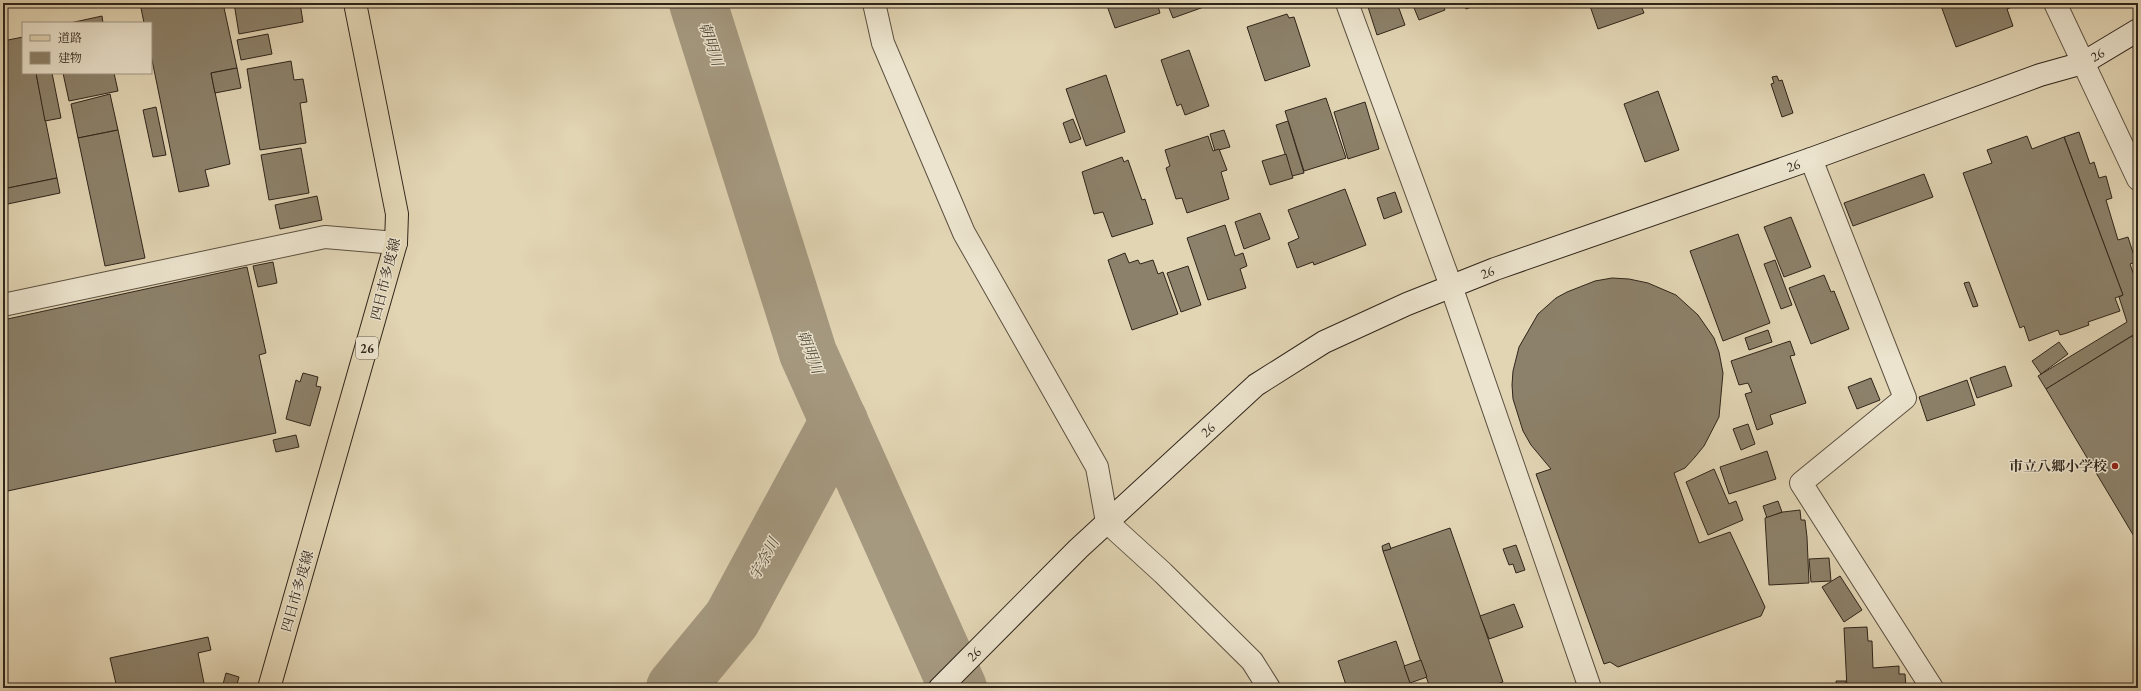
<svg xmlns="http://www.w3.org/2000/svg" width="2141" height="691" font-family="'EB Garamond','Noto Serif JP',serif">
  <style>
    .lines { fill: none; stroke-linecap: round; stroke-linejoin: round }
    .river { stroke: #a59980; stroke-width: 58 }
    .building { fill: #8c816a; stroke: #2f251a }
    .street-casing { stroke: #5c5140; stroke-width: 24 }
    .secondary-casing { stroke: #2f251a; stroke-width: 24 }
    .primary-casing { stroke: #2f251a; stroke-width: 24 }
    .street { stroke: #ece4ce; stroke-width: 22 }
    .secondary { stroke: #ece4ce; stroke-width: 22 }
    .primary { stroke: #e2d5b4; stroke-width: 22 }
    .poi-dot { fill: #8f2418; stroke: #ece4ce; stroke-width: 1.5 }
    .labels { text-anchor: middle; stroke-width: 3; stroke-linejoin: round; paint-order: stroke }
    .shield { fill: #ece4ce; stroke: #685e50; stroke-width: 1 }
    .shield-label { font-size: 13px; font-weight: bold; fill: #2f251a }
    .street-label { font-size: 14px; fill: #2f251a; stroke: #ece4ce }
    .poi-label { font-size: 14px; font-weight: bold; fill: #2f251a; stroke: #ece4ce; text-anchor: end }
    .water-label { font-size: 15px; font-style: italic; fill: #524839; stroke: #ece4ce }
  </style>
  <rect width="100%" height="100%" fill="#e2d5b4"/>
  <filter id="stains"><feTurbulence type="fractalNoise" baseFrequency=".005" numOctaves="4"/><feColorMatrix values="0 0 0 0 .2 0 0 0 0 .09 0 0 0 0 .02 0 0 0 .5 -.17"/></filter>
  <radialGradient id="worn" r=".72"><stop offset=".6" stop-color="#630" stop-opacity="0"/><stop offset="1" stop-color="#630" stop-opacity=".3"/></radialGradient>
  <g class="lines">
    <g class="river">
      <polyline points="698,3 808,353 958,688"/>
      <polyline points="675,688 732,619 839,421"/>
    </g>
  </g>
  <g class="building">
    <polygon points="140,3 223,3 237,68 211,73 230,164 205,170 209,186 179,192 151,55 151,23 144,23"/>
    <polygon points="234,3 300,3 303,22 239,34"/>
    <polygon points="1106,3 1157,3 1160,13 1115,28"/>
    <polygon points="1167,3 1215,3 1173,18"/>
    <polygon points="1397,3 1405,25 1377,35 1367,4"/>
    <polygon points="1412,3 1442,3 1445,10 1419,20"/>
    <polygon points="1464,3 1482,3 1466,9"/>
    <polygon points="1589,3 1640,3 1644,13 1598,29"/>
    <polygon points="1940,3 2010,3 2012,7 2007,9 2013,26 1956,47"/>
    <polygon points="1287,14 1289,18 1294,17 1310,66 1265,81 1247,27"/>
    <polygon points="102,16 103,23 70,23"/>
    <polygon points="268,34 272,54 241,60 237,40"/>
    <polygon points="23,37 23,73 36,73 57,178 3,189 3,41"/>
    <polygon points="1189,50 1209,106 1185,115 1181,104 1177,106 1161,60"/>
    <polygon points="291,61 294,80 303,79 307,102 300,103 306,143 260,150 247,69"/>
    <polygon points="237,68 241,88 215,93 211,73"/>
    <polygon points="36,73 52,73 61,118 45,121"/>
    <polygon points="63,73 114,73 118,91 69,101"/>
    <polygon points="1106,75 1125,132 1086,146 1066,89"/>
    <polygon points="1777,76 1779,81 1782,80 1793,113 1782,117 1771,84 1774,83 1772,77"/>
    <polygon points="1658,91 1679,150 1645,162 1624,104"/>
    <polygon points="110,94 118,130 78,138 71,104"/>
    <polygon points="1326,98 1346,158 1304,171 1285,111"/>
    <polygon points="1365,102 1379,149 1348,159 1334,112"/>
    <polygon points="156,107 166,155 153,157 143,110"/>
    <polygon points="1073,119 1081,139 1070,143 1063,123"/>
    <polygon points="1288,121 1304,173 1292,176 1276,125"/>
    <polygon points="118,130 145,258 105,266 78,138"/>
    <polygon points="1224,130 1230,147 1215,151 1210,134"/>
    <polygon points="2079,132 2090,164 2094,162 2099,178 2106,176 2112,198 2106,200 2118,240 2128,237 2136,262 2130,264 2138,287 2138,332 2046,389 2038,376 2127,322 2119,297 2123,295 2064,137"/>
    <polygon points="1208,136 1213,151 1219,149 1227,170 1221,172 1229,199 1187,213 1182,198 1176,199 1166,168 1170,166 1165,150"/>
    <polygon points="2027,136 2032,149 2064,137 2123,295 2115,298 2120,311 2088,322 2089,325 2067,333 2060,335 2058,330 2029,341 2024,326 2020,328 1963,173 1992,163 1987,150"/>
    <polygon points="301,148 309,193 269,200 261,155"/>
    <polygon points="1286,154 1293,178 1270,185 1262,161"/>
    <polygon points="1122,157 1124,162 1128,160 1142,200 1145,199 1153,224 1112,237 1103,212 1094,214 1082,172"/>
    <polygon points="1924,174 1933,197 1853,226 1844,203"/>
    <polygon points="57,178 60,193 3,205 3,189"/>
    <polygon points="1345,189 1366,245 1314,265 1313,262 1297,268 1288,243 1299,238 1288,210"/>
    <polygon points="1395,192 1402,212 1384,219 1377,198"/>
    <polygon points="317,196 322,220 280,229 275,205"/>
    <polygon points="1260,213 1270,239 1244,249 1235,222"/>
    <polygon points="1791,217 1811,267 1784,277 1764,227"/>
    <polygon points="1225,225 1235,256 1243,253 1247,266 1240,269 1246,288 1208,300 1187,238"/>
    <polygon points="1738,234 1770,323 1723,341 1690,251"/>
    <polygon points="1125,253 1129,263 1138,260 1140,264 1153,260 1158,274 1163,272 1178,314 1132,330 1108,260"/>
    <polygon points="1775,260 1792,305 1781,309 1764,264"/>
    <polygon points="273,262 277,283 258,287 253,266"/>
    <polygon points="1188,266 1201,305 1181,312 1167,273"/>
    <polygon points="247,267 266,353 259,355 276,433 3,492 3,320"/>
    <polygon points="1824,275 1831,292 1834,291 1849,329 1811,344 1789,288"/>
    <polygon points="1612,278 1629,279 1648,283 1676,295 1698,315 1714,338 1719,352 1723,373 1719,417 1704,446 1695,457 1685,468 1674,473 1699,543 1730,532 1765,607 1761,616 1618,667 1610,662 1604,664 1536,474 1551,469 1531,445 1523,431 1513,399 1512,385 1513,371 1519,347 1538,314 1556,298 1567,292 1595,281"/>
    <polygon points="1969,282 1978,306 1973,307 1964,283"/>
    <polygon points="1768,330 1772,342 1749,350 1745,338"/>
    <polygon points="2132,336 2138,346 2138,543 2046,389"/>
    <polygon points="1790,341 1795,355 1790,356 1806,403 1770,415 1773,424 1757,430 1745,394 1752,392 1748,383 1739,385 1731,361"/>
    <polygon points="2059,342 2068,354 2041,374 2032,361"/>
    <polygon points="2005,366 2012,386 1977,398 1970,378"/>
    <polygon points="303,373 318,377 316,386 321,387 310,426 286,419 296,380 300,382"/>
    <polygon points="1871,378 1880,400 1857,409 1848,387"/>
    <polygon points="1967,380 1975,405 1927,421 1919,397"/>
    <polygon points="1748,424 1755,444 1741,450 1733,429"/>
    <polygon points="296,435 299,447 276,452 273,440"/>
    <polygon points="1767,451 1776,479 1729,494 1720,467"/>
    <polygon points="1714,469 1729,504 1736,501 1743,520 1708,535 1686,482"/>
    <polygon points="1778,501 1782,512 1767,518 1763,506"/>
    <polygon points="1800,510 1801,520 1805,520 1807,537 1809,583 1769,585 1765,518 1783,512"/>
    <polygon points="1450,528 1503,682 1485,688 1430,688 1383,551"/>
    <polygon points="1389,543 1391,549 1383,551 1382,546"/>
    <polygon points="1516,545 1525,570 1516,573 1513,564 1509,565 1503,549"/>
    <polygon points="1829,558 1831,581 1811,582 1809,559"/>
    <polygon points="1840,576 1862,610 1844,622 1822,587"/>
    <polygon points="1514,604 1523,627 1489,639 1480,616"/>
    <polygon points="1867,627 1868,641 1872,641 1873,668 1899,666 1899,674 1905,674 1906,688 1847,688 1844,628"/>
    <polygon points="208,637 211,650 198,653 205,688 117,688 110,658"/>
    <polygon points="1396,641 1412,688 1347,688 1338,661"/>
    <polygon points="1421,660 1427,677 1410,683 1404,666"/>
    <polygon points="226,673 239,677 236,688 222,688"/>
    <polygon points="1836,681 1846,681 1846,688 1837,688"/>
  </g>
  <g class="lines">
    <defs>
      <g id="street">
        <polyline points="874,3 883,43 964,233 1097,467 1107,522 1163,573 1252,661 1269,688"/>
        <polyline points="1347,3 1451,286 1590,688"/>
        <polyline points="2055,3 2138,179"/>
        <polyline points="1811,159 1905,398 1801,483 1932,688"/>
        <polyline points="3,305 325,237 396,243"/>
      </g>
      <g id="secondary">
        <path id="s1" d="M 940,688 L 1078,549 L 1256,385 L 1324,342 L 1407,304 L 1495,269 L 1811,159 L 2040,75 L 2083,63 L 2138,30"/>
      </g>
      <polyline id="primary" points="269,688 396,243 397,214 355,3"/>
    </defs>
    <use href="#street" class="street-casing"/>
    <use href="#secondary" class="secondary-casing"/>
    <use href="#primary" class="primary-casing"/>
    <use href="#street" class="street"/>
    <use href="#secondary" class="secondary"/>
    <use href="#primary" class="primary"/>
  </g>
  <circle class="poi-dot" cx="2115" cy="466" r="4"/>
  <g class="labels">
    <rect class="shield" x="356" y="337" width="22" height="22" rx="3"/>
    <g class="shield-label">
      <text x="367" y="353">26</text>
    </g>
    <g class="street-label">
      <text dy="5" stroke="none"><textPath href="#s1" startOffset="1344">26</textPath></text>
      <text dy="5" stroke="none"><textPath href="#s1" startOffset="1020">26</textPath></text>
      <text dy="5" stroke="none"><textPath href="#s1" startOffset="696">26</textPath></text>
      <text transform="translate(385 279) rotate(-76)" y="5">四日市多度線</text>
      <text dy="5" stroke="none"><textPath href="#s1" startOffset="372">26</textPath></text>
      <text transform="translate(297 591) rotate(-74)" y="5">四日市多度線</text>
      <text dy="5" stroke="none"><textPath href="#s1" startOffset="48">26</textPath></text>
    </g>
    <g class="poi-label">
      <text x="2107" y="471">市立八郷小学校</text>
    </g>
    <g class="water-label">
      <text transform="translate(711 44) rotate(72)" y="5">朝明川</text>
      <text transform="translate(810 352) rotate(69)" y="5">朝明川</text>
      <text transform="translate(764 559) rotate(-62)" y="5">宇奈川</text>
    </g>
  </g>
  <rect width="2141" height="691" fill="none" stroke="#e2d5b4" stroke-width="16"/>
  <rect x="4" y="4" width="2133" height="683" fill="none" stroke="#2f251a" stroke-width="2"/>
  <rect x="8" y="8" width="2125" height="675" fill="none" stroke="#2f251a"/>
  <rect x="22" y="22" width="130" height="52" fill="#ece4ce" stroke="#a09886"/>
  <rect x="30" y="35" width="20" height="6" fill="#e2d5b4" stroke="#a09886"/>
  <text x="58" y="42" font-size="12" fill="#2f251a">道路</text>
  <rect x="30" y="52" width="20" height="12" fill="#8c816a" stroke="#a09886"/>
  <text x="58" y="62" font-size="12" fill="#2f251a">建物</text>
  <rect width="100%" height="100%" filter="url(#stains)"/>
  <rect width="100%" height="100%" fill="url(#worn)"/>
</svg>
